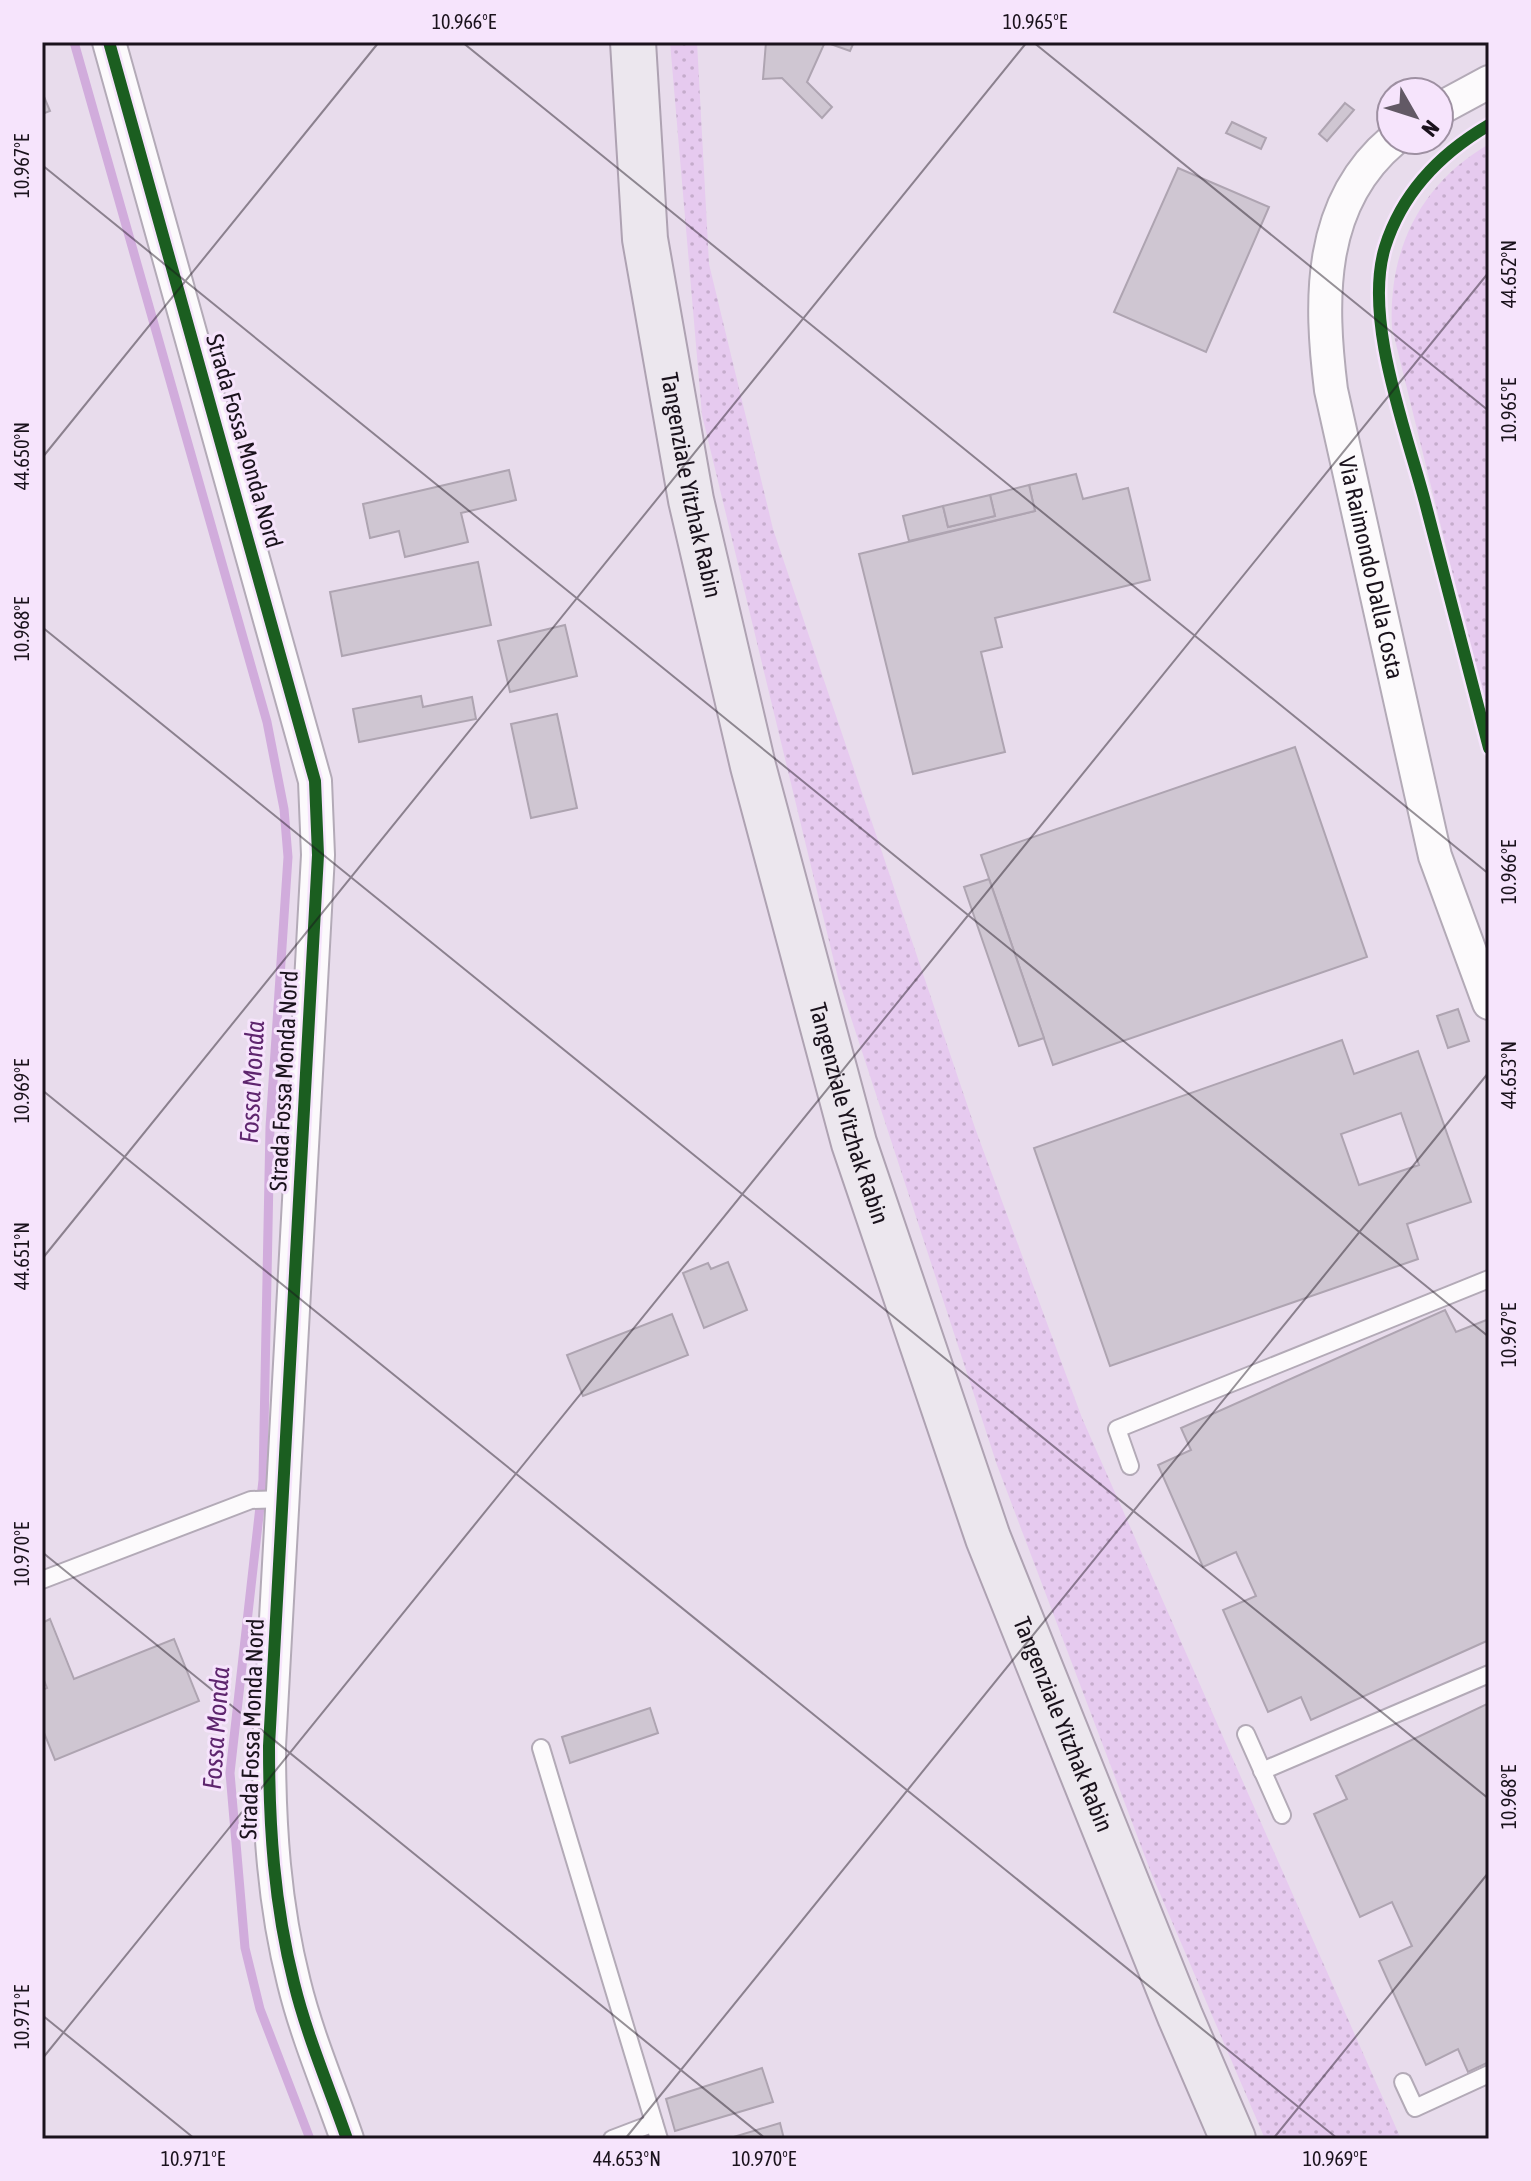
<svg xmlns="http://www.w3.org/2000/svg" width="1531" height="2181" font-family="'Asap Condensed',sans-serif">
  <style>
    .grass { fill: url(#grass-dots) }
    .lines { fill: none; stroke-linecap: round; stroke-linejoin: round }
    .stream { stroke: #d1acdc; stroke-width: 9 }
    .building { fill: #cfc6d2; stroke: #aea4b1; stroke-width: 2; fill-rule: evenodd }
    .service-casing { stroke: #b3aab7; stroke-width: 20 }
    .minor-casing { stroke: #b3aab7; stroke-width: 36 }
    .primary-casing { stroke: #aea2b2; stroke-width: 48 }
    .service { stroke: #fcfafc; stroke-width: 16 }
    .minor { stroke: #fcfafc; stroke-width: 32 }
    .primary { stroke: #ece7ee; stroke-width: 44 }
    .cycleway-casing { stroke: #f6e4fc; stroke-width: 17 }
    .cycleway { stroke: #1b5e20; stroke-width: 12 }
    .ticks { fill: none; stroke: #1a121c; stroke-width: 2; stroke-opacity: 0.45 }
    .labels { text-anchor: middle; stroke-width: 6; stroke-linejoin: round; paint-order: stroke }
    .street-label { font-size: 24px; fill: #1a121c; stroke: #f6e4fc }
    .water-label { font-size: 26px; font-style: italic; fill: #5e256e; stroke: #f6e4fc }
    .neatline { fill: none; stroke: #1a121c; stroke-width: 3 }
    .ticks-label { font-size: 20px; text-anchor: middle; fill: #1a121c }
  </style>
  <defs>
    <pattern id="grass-dots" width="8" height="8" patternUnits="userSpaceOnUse" patternTransform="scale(2)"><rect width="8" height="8" fill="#e6caef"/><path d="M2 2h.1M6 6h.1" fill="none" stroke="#c5accc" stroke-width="1.8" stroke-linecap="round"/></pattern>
  </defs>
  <rect width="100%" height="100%" fill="#e8dcec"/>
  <g class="grass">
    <polygon points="670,42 697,42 709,264 773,529 975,1128 1082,1418 1401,2139 1265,2139 1152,1875 997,1465 838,978 702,415"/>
    <path d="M 1489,144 L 1489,721 L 1392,328 C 1388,250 1420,184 1489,144 Z"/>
  </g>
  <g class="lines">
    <polyline class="stream" points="74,42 267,722 284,809 288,857 270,1127 263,1480 230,1773 245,1948 260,2009 310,2139"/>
  </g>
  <g class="building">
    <polygon points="766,42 854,42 850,51 825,42 807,82 832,107 822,118 782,78 763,79"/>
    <polygon points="42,92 50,111 42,114"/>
    <polygon points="1345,103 1354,110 1327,141 1319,134"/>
    <polygon points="1232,122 1266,138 1261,149 1226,133"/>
    <polygon points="1178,168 1269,207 1206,352 1114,312"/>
    <polygon points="509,470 516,500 461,513 468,542 405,557 399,531 370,538 363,504"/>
    <polygon points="1076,474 1083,499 1128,488 1150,580 995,618 1002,647 981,652 1005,752 913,774 859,554 1035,511 1029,485"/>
    <polygon points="1029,485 1035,511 909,541 903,516 943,506 948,527 995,516 990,495"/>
    <polygon points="990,495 995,516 948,527 943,506"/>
    <polygon points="478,562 491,625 342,656 330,592"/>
    <polygon points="565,625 577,676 510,692 498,641"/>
    <polygon points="421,696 423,707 472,697 476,719 359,742 353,709"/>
    <polygon points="557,714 577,808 531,818 511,724"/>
    <polygon points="1295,747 1367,957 1053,1065 981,855"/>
    <polygon points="989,879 1044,1038 1019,1046 964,887"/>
    <polygon points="1458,1009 1469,1041 1448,1048 1437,1016"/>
    <path d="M 1342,1040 L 1354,1074 L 1418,1051 L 1471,1202 L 1407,1224 L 1418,1259 L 1110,1366 L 1034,1148 ZM 1401,1113 L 1419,1165 L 1359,1185 L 1341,1134 Z"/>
    <polygon points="728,1262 747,1310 704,1328 683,1273 708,1263 711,1269"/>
    <polygon points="1445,1310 1456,1332 1489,1319 1489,1640 1311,1720 1301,1697 1268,1712 1223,1610 1256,1596 1236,1552 1203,1567 1158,1465 1191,1450 1181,1428"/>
    <polygon points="672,1314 688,1355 583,1396 567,1355"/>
    <polygon points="50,1619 74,1679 174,1639 199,1701 55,1760 42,1728 42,1690 47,1688 42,1675 42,1623"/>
    <polygon points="1489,1703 1489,2062 1468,2072 1458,2049 1426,2065 1379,1961 1412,1946 1392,1902 1360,1917 1314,1814 1347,1799 1336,1776"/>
    <polygon points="650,1708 658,1733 570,1763 562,1737"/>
    <polygon points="762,2068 773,2102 675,2131 666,2099"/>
    <polygon points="780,2123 784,2139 727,2139"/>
  </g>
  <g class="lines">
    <defs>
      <g id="service">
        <polyline points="1130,1466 1117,1429 1489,1279"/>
        <polyline points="42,1580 251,1500 284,1499"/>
        <polyline points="1246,1734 1282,1815"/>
        <polyline points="541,1748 659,2139"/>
        <polyline points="1262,1771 1489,1674"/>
        <polyline points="1403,2082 1415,2108 1489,2074"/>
        <polyline points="612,2139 654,2123"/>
      </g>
      <g id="minor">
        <path d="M 109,42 L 315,781 L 318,855 L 269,1746 C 269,1826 274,1904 294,1983 C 307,2036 329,2087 347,2139"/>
        <polyline points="1439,109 1489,82"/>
        <path id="s1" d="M 1393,140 C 1317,204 1320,301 1331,390 L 1435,856 L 1489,1003"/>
      </g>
      <g id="primary">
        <path id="s2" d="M 633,42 L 645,239 L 691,500 L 753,766 L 854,1143 L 988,1538 L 1180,2016 L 1233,2139"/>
      </g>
    </defs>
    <use href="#service" class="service-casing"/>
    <use href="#minor" class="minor-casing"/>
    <use href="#primary" class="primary-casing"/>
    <use href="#service" class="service"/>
    <use href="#minor" class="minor"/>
    <use href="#primary" class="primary"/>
    <defs>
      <g id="cycleway">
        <path d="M 109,42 L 315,781 L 318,855 L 269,1746 C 269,1826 274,1904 294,1983 C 307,2036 329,2087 347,2139"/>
        <path d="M 1489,125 C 1441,153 1402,193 1385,247 C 1363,319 1406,430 1425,502 C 1446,584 1468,666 1489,748"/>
      </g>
    </defs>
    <use href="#cycleway" class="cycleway-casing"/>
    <use href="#cycleway" class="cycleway"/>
  </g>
  <path class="ticks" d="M 462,42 L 1489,874M 1033,42 L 1489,411M 42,165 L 1489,1337M 42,458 L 379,42M 42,627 L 1489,1799M 42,1090 L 1338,2139M 42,1259 L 1027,42M 42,1552 L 766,2139M 42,2015 L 195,2139M 42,2059 L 1489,272M 625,2139 L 1489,1072M 1273,2139 L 1489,1872"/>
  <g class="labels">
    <g class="street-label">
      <text transform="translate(244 441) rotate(74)" y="8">Strada Fossa Monda Nord</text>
      <text dy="8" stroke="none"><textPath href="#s2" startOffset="448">Tangenziale Yitzhak Rabin</textPath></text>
      <text dy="8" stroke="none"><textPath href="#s1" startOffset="452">Via Raimondo Dalla Costa</textPath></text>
      <text transform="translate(284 1081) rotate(-87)" y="8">Strada Fossa Monda Nord</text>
      <text dy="8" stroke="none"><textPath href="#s2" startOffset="1096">Tangenziale Yitzhak Rabin</textPath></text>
      <text dy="8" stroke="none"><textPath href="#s2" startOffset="1744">Tangenziale Yitzhak Rabin</textPath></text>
      <text transform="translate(252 1729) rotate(-88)" y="8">Strada Fossa Monda Nord</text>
    </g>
    <g class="water-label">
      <text transform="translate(252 1082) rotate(-87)" y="9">Fossa Monda</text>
      <text transform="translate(216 1728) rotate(-86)" y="9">Fossa Monda</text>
    </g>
  </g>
  <rect width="1531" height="2181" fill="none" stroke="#f6e4fc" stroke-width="88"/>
  <g transform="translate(1415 116) rotate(129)"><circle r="38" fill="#f6e4fc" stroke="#9e90a2" stroke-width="2"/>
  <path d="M0-6L14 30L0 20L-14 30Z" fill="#625965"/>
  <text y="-12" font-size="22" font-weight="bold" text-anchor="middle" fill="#1a121c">N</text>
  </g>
  <rect x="44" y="44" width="1443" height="2093" class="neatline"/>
  <g class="ticks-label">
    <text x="464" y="29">10.966°E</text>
    <text x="1035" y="29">10.965°E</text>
    <text transform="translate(22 166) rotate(-90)" y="7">10.967°E</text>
    <text transform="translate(1509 274) rotate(-90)" y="7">44.652°N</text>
    <text transform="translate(1509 410) rotate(-90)" y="7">10.965°E</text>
    <text transform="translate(22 456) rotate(-90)" y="7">44.650°N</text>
    <text transform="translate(22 629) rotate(-90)" y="7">10.968°E</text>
    <text transform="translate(1509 872) rotate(-90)" y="7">10.966°E</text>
    <text transform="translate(1509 1075) rotate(-90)" y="7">44.653°N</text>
    <text transform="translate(22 1091) rotate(-90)" y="7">10.969°E</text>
    <text transform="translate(22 1256) rotate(-90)" y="7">44.651°N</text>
    <text transform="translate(1509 1335) rotate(-90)" y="7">10.967°E</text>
    <text transform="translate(22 1554) rotate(-90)" y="7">10.970°E</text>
    <text transform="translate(1509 1797) rotate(-90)" y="7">10.968°E</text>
    <text transform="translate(22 2017) rotate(-90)" y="7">10.971°E</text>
    <text x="193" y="2166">10.971°E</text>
    <text x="627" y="2166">44.653°N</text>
    <text x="764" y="2166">10.970°E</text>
    <text x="1335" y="2166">10.969°E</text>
  </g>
</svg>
